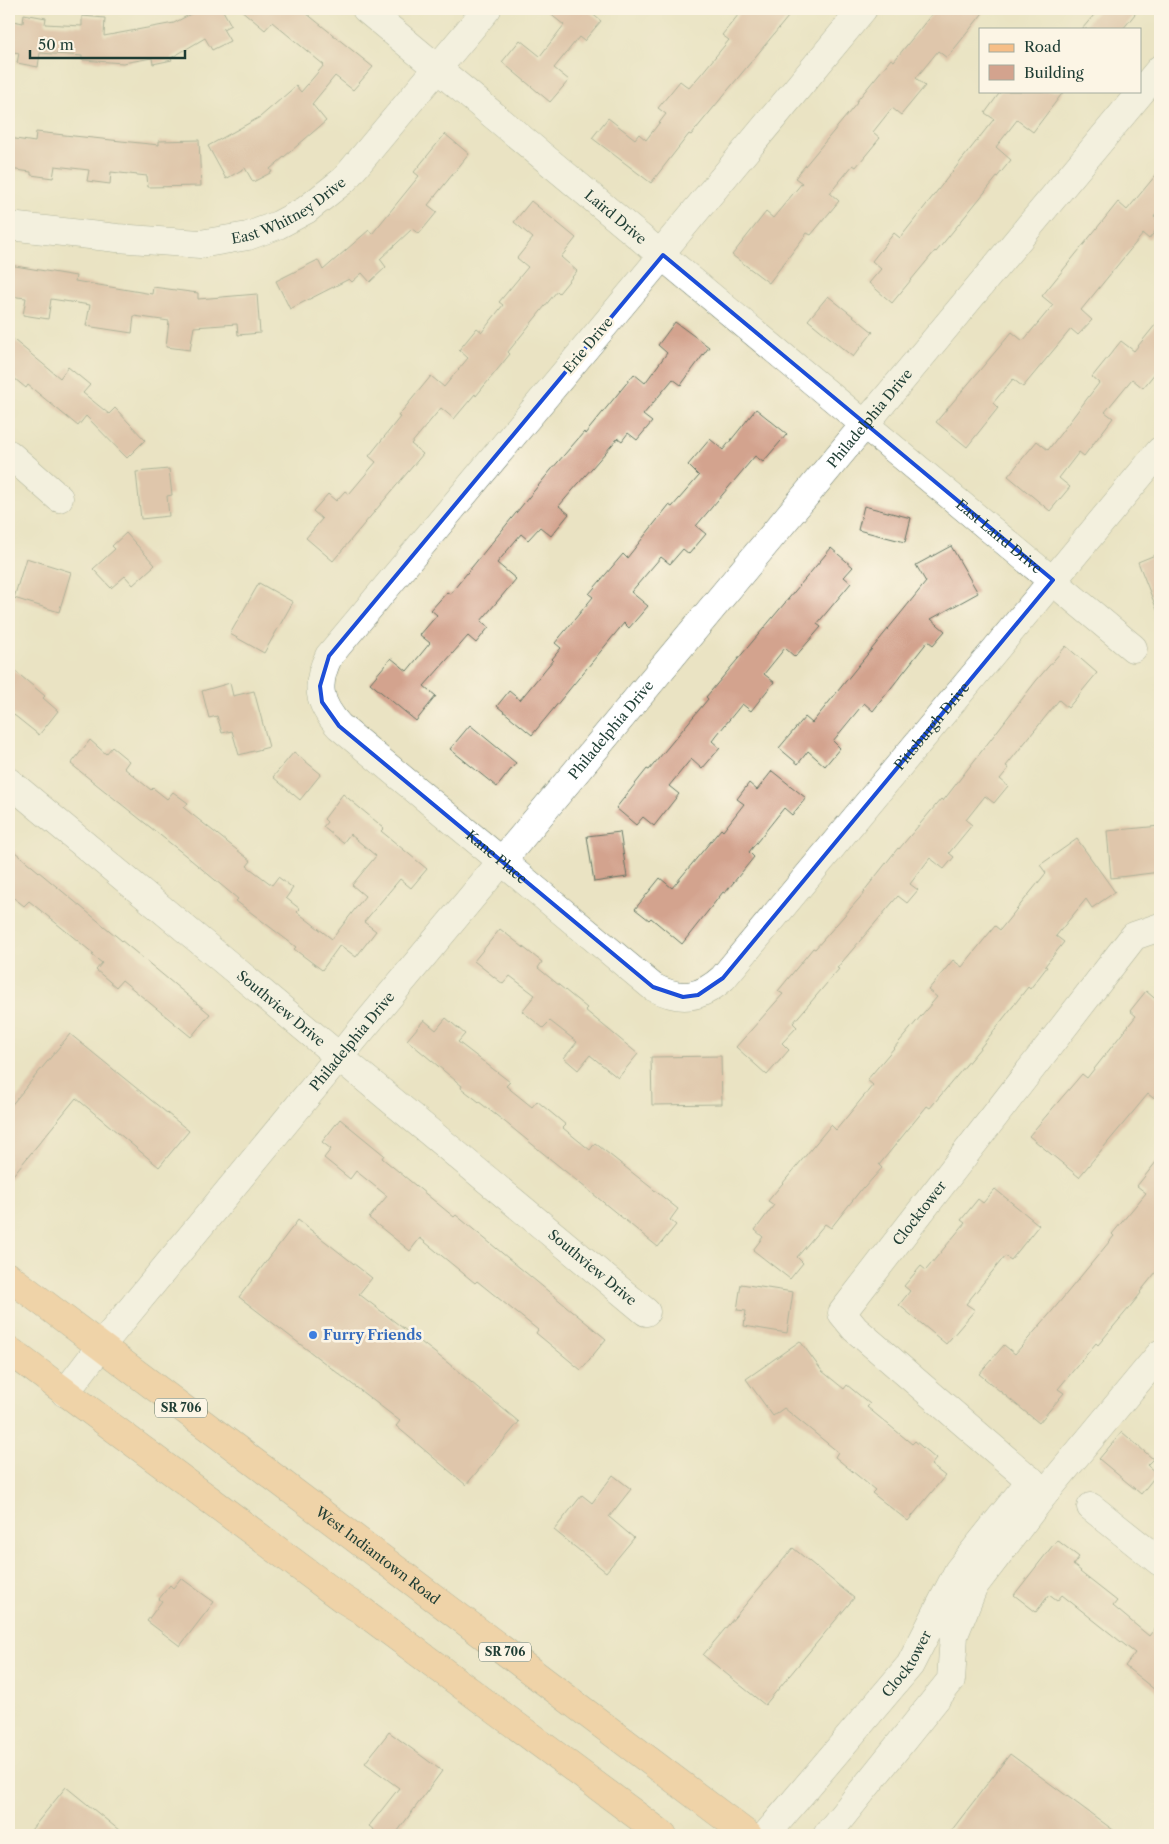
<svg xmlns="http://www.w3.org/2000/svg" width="1169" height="1844" font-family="'Libre Caslon Text',serif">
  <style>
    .building { fill: #d3a38e }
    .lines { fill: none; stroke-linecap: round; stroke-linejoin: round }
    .minor-casing { stroke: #676; stroke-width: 29 }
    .major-casing { stroke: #676; stroke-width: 29 }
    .minor { stroke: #fff; stroke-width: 28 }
    .major { stroke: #f6be87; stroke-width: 28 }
    .marked { fill: none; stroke: #1d4ed8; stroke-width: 4; stroke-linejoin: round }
    .shop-dot { fill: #3f7fe0; stroke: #fcf5e5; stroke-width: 2 }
    .labels { text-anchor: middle; stroke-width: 5; stroke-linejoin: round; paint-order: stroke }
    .shield { fill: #fcf5e5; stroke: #617469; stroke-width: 1 }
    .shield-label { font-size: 12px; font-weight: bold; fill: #1f3d34 }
    .street-label { font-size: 14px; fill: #1f3d34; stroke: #fcf5e5 }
    .shop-label { font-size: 14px; font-weight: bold; fill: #366cbe; stroke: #fcf5e5; text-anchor: start }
  </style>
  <rect width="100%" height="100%" fill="#fcf5e5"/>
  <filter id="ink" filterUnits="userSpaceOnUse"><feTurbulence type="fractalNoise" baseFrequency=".02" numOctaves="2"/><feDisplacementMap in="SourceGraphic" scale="10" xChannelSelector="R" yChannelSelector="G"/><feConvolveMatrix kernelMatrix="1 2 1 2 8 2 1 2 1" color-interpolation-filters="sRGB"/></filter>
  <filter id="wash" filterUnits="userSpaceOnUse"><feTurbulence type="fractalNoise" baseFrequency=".0096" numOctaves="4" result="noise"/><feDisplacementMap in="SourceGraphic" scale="20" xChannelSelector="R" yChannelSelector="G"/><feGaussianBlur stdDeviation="1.12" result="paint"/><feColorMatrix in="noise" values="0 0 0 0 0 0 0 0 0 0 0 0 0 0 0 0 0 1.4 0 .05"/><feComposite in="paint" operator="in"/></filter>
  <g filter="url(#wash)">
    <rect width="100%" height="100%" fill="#eae3c3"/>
    <g id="blocks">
      <g class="building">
        <polygon points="200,9 222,9 231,25 223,29 230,41 212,50 205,38 171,58 172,60 153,64 152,58 123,63 82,60 82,56 40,53 38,67 17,63 19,53 9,51 9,20 23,23 24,14 46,18 45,24 82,26 82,16 105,18 104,36 174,23"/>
        <polygon points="240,9 301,9 373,67 353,90 335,76 312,104 326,121 270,169 272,172 253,182 245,168 226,179 208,146 260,117 296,86 301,92 324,65 272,22 265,30"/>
        <polygon points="544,9 586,9 601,21 584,41 579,37 554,68 569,80 550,102 502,62 520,40 540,56 564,25"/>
        <polygon points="743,9 779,9 788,17 691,135 689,134 651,183 592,138 608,118 635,139 639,134 646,140 666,114 658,108 680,81 689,88 702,73 729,40 722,35"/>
        <polygon points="936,9 986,9 947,58 938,51 916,78 925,86 901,115 892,108 873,132 880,138 856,167 853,165 830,193 839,201 811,235 807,233 769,283 732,255 766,212 773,218 802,183 795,178 857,103 856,102 891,59 894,61"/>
        <polygon points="1099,9 1139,9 1123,29 1082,29"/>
        <polygon points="1001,91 1064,91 1033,132 1017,120 996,147 1011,160 936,252 935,251 892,303 869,283 881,269 872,261 894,233 900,238 994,119 985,113"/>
        <polygon points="36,132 159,145 159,141 199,140 201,186 148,187 147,176 111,172 110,184 87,181 89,170 55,166 53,178 31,175 31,172 9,169 9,138 35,142"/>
        <polygon points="445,134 469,154 428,205 437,212 419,234 412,229 380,259 386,267 370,282 362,273 352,282 349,279 290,309 276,281 318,260 323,270 369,230 372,234 419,176 414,172"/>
        <polygon points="1160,170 1160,209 1154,217 1160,222 1160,225 1149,239 1143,234 1081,310 1092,320 1078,335 1071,329 1023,387 1013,379 993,403 998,408 967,447 936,422 1012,332 1023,341 1053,305 1042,296 1118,202 1127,210"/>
        <polygon points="531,201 576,238 561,257 577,271 559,293 557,291 508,352 510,354 476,396 475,394 454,419 441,408 411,444 423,454 333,561 306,538 322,519 313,511 328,494 336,501 345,491 349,494 376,462 369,456 400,417 398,416 431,376 444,387 468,358 459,350 477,328 482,332 503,305 499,302 528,267 517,258 533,238 514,222"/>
        <polygon points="9,265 76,276 75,281 152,294 153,287 198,293 198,299 257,294 260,333 238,335 237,324 194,327 190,350 166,347 169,321 134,316 132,333 86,326 90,305 51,299 48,319 23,315 26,298 9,296"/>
        <polygon points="828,296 873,332 853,357 808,320"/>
        <polygon points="1160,319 1160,367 1143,388 1132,379 1105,412 1113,418 1084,456 1079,452 1059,478 1070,487 1050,511 1008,476 1037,441 1048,450 1099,383 1092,377 1121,341 1134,351"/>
        <polygon points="675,322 709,347 681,385 673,379 643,415 652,422 637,440 628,433 622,441 618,438 559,506 569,514 551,536 540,527 528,540 521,534 497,563 516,579 481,621 489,627 476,643 468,636 424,686 436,696 416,721 370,683 391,658 407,671 430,643 420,635 437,615 431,610 447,592 450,594 551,470 584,432 585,434 634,374 645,383 667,353 658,345"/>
        <polygon points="9,336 60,378 68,367 90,385 83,393 109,414 115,408 145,440 127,458 86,416 78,426 28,385 26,388 9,374"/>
        <polygon points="756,409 787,434 763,462 755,456 696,526 706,534 689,554 683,549 670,564 661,557 631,592 648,606 629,628 624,623 532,735 497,706 509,691 520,700 553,660 552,659 561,648 555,643 593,597 589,594 623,554 627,558 669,505 672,507 699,476 688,465 710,439 723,450"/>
        <polygon points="169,469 172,495 167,496 169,516 141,519 136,472"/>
        <polygon points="864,506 911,518 905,542 858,530"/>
        <polygon points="126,533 155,565 133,585 125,576 111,588 93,569 115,549 112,546"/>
        <polygon points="951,546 978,593 931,619 945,631 933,645 928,641 873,711 864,703 833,741 840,748 825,766 808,751 798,764 779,748 805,717 812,723 926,582 916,565"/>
        <polygon points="831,548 853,567 844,577 851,583 817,624 821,627 795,657 785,648 764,674 774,682 751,711 742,704 712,741 720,748 702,769 691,759 669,786 679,794 654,826 643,817 636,825 616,808 647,769 649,770 708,699 706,697"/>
        <polygon points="1160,553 1160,614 1159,615 1138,562"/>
        <polygon points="26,558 71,572 59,612 14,598"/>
        <polygon points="259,583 293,602 264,653 230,634"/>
        <polygon points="1066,646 1097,673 1068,708 1059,700 1006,766 1009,768 1000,779 1008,786 994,803 985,796 966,820 972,825 949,853 954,857 944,869 930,858 910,884 918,890 907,903 898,896 837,968 839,969 793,1023 797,1027 782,1043 789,1050 767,1075 736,1047 783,994 778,991 813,948 815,949 865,892 864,891 898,848 899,849 941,799 943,801 1036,681"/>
        <polygon points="9,666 45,696 43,698 58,711 39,735 9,711"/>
        <polygon points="230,683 233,696 254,691 269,747 239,755 232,731 222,733 217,716 209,718 202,691"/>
        <polygon points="470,725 516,763 497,787 450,749"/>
        <polygon points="90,740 106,754 112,747 129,761 124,768 151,790 153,788 167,799 173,792 188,803 184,808 251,861 247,866 272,885 278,877 293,888 286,898 300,909 297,912 332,939 365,896 352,885 376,856 350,834 343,843 323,827 327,822 324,819 343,794 384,828 381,831 427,869 411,888 400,879 364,922 376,931 356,957 340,945 322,970 294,949 296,947 236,901 238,899 185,855 71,764"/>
        <polygon points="294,752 321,774 300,800 273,777"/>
        <polygon points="772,771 806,798 792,815 784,808 749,852 754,857 725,893 723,892 682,944 651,918 649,920 635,909 660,878 672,888 721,829 723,831 744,804 737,799 749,783 757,790"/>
        <polygon points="1160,826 1160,872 1111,878 1107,831"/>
        <polygon points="620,832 627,877 594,882 587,836"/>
        <polygon points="1077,839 1115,892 1092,908 1086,899 1056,936 1064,942 1045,966 1047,967 1030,989 1028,987 981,1047 930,1108 927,1106 879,1165 882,1168 864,1188 863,1187 831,1228 825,1224 797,1257 803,1263 790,1279 753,1250 763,1237 755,1230 774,1205 768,1201 831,1125 836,1130 873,1085 867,1080 937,997 928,990 953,960 962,967 995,926 1000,930 1046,873 1040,865"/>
        <polygon points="9,847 210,1014 191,1037 122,980 116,987 96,970 102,963 92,955 94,954 29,901 24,906 9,894"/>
        <polygon points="500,929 542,962 538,968 587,1008 585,1010 638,1054 618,1078 590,1055 578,1070 564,1058 577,1042 550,1021 543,1028 522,1011 535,995 510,976 503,984 474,961"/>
        <polygon points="1146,991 1160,1003 1160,1090 1153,1098 1148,1094 1079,1177 1029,1136 1082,1074 1087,1078 1136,1016 1130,1011"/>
        <polygon points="446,1018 465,1034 458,1042 510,1082 506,1086 532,1107 537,1101 566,1125 563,1128 590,1150 595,1143 678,1209 670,1220 676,1225 658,1247 505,1122 461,1088 462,1086 407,1040 424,1020 436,1030"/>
        <polygon points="70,1034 189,1131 159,1167 76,1098 9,1180 9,1108"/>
        <polygon points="721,1056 722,1104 652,1105 651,1057"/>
        <polygon points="340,1119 384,1155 382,1158 454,1217 456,1215 606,1339 581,1370 536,1333 538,1330 477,1281 475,1283 420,1238 410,1251 369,1218 387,1196 356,1171 350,1179 324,1158 331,1149 322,1142"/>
        <polygon points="1160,1157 1160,1267 1140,1292 1141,1293 1129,1308 1098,1345 1096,1343 1058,1389 1064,1393 1039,1423 979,1374 1004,1345 1015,1354 1048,1316 1114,1236 1112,1234 1146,1193 1137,1186"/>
        <polygon points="995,1189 1039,1225 1011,1260 1005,1256 966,1304 975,1310 946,1344 899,1305 910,1291 904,1286 921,1266 926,1270 965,1223 961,1220 978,1199 983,1203"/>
        <polygon points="298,1220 372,1278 359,1294 448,1363 519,1422 466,1485 396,1426 400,1421 239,1297"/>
        <polygon points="741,1284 793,1292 787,1333 744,1326 746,1311 737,1310"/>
        <polygon points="800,1341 822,1371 844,1389 847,1385 870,1404 867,1407 912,1444 915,1441 936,1459 931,1465 945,1476 908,1521 872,1493 875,1490 835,1457 838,1452 784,1408 773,1416 746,1379"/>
        <polygon points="1122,1432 1153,1459 1147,1465 1157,1474 1141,1494 1099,1459"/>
        <polygon points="613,1475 631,1489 609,1517 634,1538 606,1572 554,1530 582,1495 592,1503"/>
        <polygon points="1057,1540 1079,1557 1073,1565 1081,1571 1080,1572 1117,1601 1113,1606 1149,1636 1160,1622 1160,1694 1125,1666 1135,1653 1062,1595 1057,1601 1049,1595 1036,1612 1014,1595"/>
        <polygon points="793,1548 854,1598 765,1705 703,1655"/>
        <polygon points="181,1578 214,1602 180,1646 147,1621 162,1601 159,1599 170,1585 173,1588"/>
        <polygon points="389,1732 442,1771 395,1835 380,1835 369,1826 399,1788 365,1763"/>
        <polygon points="1010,1754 1120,1835 948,1835"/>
        <polygon points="66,1787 125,1835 27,1835"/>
      </g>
    </g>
  </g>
  <g filter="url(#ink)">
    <use href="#blocks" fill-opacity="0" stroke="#676" stroke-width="1"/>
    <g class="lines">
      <defs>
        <g id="minor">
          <path id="s1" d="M 366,9 L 1133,648"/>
          <path id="s2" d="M 863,9 L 665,248 L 663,255 L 329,656 C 315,684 318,703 339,726 L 653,987 C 680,1001 700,999 723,978 L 1160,451"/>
          <path id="s3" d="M 9,226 L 117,238 L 200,244 L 248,236 L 278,225 L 306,210 L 344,180 L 487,9"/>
          <polyline points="9,454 59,498"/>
          <path id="s4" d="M 9,782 L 646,1312"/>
          <path id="s5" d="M 65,1393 L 100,1347 L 339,1057 L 1160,69"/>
          <path id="s6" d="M 1045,1493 L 855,1329 L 842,1313 L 1134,936 L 1160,927"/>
          <polyline points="1091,1507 1160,1562"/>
          <path id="s7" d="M 766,1835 L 910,1665 L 958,1571 L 1031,1480"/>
          <polyline points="827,1835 951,1680 954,1635 974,1586 1045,1493 1160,1354"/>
        </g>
        <g id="major">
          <path id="s8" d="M 9,1277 L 748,1835"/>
          <polyline points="9,1350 343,1599 361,1610 663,1835"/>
        </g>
      </defs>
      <use href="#minor" class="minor-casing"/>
      <use href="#major" class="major-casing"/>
      <use href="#minor" class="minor"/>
      <use href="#major" class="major"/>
    </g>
  </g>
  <path d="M0 0H1169V1844H0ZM 663,255 L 1053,580 L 723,978 L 698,995 L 683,997 L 653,987 L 339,726 L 322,702 L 320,686 L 329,656 Z" fill="#eae3c3" fill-opacity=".55" fill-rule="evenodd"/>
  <path class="marked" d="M 663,255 L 1053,580 L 723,978 L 698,995 L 683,997 L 653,987 L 339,726 L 322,702 L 320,686 L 329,656 Z"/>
  <circle class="shop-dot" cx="313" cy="1335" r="5"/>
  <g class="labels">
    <g class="shield">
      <rect x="155" y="1398.5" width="52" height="19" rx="4"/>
      <rect x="479" y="1642.5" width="52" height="19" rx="4"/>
    </g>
    <g class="shield-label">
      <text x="181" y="1412">SR 706</text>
      <text x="505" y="1656">SR 706</text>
    </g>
    <g class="street-label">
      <text dy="5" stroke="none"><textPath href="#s3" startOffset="288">East Whitney Drive</textPath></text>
      <text dy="5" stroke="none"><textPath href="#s1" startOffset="325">Laird Drive</textPath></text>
      <text transform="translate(588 345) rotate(-50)" y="5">Erie Drive</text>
      <text dy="5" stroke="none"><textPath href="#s5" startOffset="1264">Philadelphia Drive</textPath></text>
      <text dy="5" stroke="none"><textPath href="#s1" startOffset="824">East Laird Drive</textPath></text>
      <text dy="5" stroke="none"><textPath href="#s2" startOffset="1728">Pittsburgh Drive</textPath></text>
      <text dy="5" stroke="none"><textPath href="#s5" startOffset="859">Philadelphia Drive</textPath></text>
      <text dy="5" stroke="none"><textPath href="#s2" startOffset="1121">Kane Place</textPath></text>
      <text dy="5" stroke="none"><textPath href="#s4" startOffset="354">Southview Drive</textPath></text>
      <text dy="5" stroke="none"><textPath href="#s5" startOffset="454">Philadelphia Drive</textPath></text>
      <text dy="5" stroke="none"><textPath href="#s6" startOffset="398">Clocktower</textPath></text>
      <text dy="5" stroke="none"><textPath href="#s4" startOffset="759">Southview Drive</textPath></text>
      <text dy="5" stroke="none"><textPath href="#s8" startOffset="462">West Indiantown Road</textPath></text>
      <text dy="5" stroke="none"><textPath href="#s7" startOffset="222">Clocktower</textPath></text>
    </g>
    <g class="shop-label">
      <text x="323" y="1340">Furry Friends</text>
    </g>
  </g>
  <rect width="1169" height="1844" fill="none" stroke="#fcf5e5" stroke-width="30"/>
  <rect x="979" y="28" width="162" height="65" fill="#fcf5e5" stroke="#a4ab9e"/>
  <rect x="989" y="44" width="25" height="8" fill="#f6be87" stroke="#a4ab9e"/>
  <text x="1024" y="52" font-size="15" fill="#1f3d34">Road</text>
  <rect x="989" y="65" width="25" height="15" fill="#d3a38e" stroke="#a4ab9e"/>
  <text x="1024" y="78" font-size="15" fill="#1f3d34">Building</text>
  <path d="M30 50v8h155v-8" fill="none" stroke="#1f3d34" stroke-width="2.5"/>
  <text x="38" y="50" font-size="15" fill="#1f3d34" stroke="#fcf5e5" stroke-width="4" paint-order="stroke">50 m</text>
</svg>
